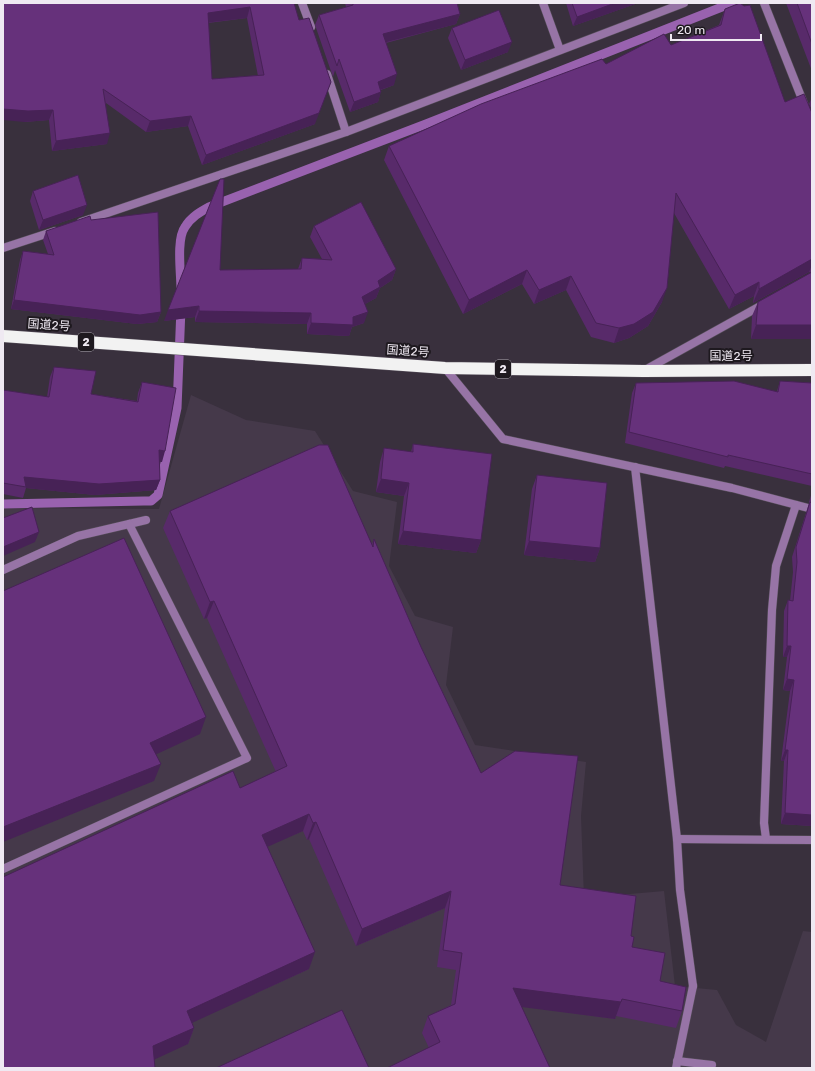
<svg xmlns="http://www.w3.org/2000/svg" width="815" height="1071" font-family="Rubik,'Noto Sans JP',sans-serif">
  <style>
    .built { fill: #45394a }
    .lines { fill: none; stroke-linecap: round; stroke-linejoin: round }
    .stream { stroke: #9962af; stroke-width: 9 }
    .lane-casing { stroke: #564e5a; stroke-width: 9 }
    .street-casing { stroke: #564e5a; stroke-width: 9 }
    .highway-casing { stroke: #564e5a; stroke-width: 13 }
    .lane { stroke: #9774a6; stroke-width: 8 }
    .street { stroke: #9774a6; stroke-width: 8 }
    .highway { stroke: #f2f2f2; stroke-width: 12 }
    .wall { fill: #582a6a; fill-rule: evenodd }
    .shaded-wall { fill: #472256 }
    .building { fill: #66317b; stroke: #472256; fill-rule: evenodd }
    .labels { text-anchor: middle; stroke-width: 4; stroke-linejoin: round; paint-order: stroke }
    .shield { fill: #1e191f; stroke: #b0abb3; stroke-width: 1 }
    .shield-label { font-size: 11px; font-weight: bold; fill: #efe9f2 }
    .street-label { font-size: 12px; fill: #efe9f2; stroke: #1e191f }
  </style>
  <rect width="100%" height="100%" fill="#39303d"/>
  <polygon class="built" points="191,395 246,420 315,431 353,491 397,502 389,566 415,616 453,627 446,685 475,745 586,762 581,816 584,898 664,891 675,986 717,990 736,1025 766,1042 803,931 812,932 812,1068 3,1068 3,508 159,509"/>
  <g class="lines">
    <g class="stream">
      <path d="M 181,289 C 181,274 176,239 185,227 C 191,217 200,212 209,207 L 426,124 L 732,3"/>
      <polyline points="3,504 144,501 151,501 158,495 177,408 181,308"/>
    </g>
    <defs>
      <g id="lane">
        <polyline points="3,570 78,536 146,520"/>
        <polyline points="3,869 247,758 129,524"/>
        <polyline points="677,1061 712,1065 711,1068"/>
        <polyline points="676,1068 693,986"/>
      </g>
      <g id="street">
        <polyline points="302,3 311,27"/>
        <polyline points="543,3 560,50"/>
        <polyline points="764,3 804,104"/>
        <polyline points="327,74 346,132"/>
        <polyline points="81,222 346,132 684,3"/>
        <polyline points="3,248 55,231"/>
        <polyline points="445,368 503,439 732,488 812,509"/>
        <polyline points="645,370 764,304"/>
        <polyline points="635,467 677,839 680,890 693,986"/>
        <polyline points="677,839 812,840"/>
        <polyline points="766,839 764,823 772,610 776,566 796,505"/>
      </g>
      <polyline id="highway" points="3,336 445,368 643,371 812,370"/>
    </defs>
    <use href="#lane" class="lane-casing"/>
    <use href="#street" class="street-casing"/>
    <use href="#highway" class="highway-casing"/>
    <use href="#lane" class="lane"/>
    <use href="#street" class="street"/>
    <use href="#highway" class="highway"/>
  </g>
  <g class="wall">
    <path d="M 3,3 L 294,3 L 315,124 L 202,165 L 188,126 L 146,132 L 106,103 L 107,144 L 52,151 L 49,120 L 24,122 ZM 247,18 L 258,76 L 212,79 L 208,23 Z"/>
    <polygon points="345,3 457,3 460,14 456,24 386,43 394,85 381,90 378,102 350,112 335,70 333,77 315,25 319,15 346,7"/>
    <polygon points="566,3 638,3 573,26"/>
    <polygon points="786,3 812,3 812,71"/>
    <polygon points="725,9 785,102 812,113 812,339 751,339 752,316 758,302 811,273 809,272 753,303 754,296 729,309 674,213 662,302 648,326 629,338 614,343 591,337 566,290 534,304 522,284 463,314 384,160 389,146 606,64 671,45 719,25"/>
    <polygon points="452,28 508,52 461,70 448,38"/>
    <polygon points="812,97 812,110 809,104"/>
    <polygon points="33,191 83,215 39,230 30,201"/>
    <polygon points="91,220 161,312 157,322 137,324 11,309 20,260 23,251 48,254 43,240 46,231"/>
    <polygon points="314,226 396,269 392,280 380,288 376,298 365,304 364,323 352,327 349,336 307,334 307,324 195,322 195,317 164,321 220,270 298,269 302,258 322,259 310,237"/>
    <polygon points="54,367 91,394 137,401 138,393 142,382 162,462 159,461 160,480 156,490 95,495 26,488 23,498 3,494 3,390 47,397 50,377"/>
    <polygon points="780,381 812,383 812,486 725,466 724,468 625,443 632,393 636,383 777,391"/>
    <polygon points="413,444 481,540 476,553 398,544 404,496 376,492 380,462 384,448 411,452"/>
    <polygon points="537,475 600,548 595,562 524,555 532,489"/>
    <polygon points="812,492 812,826 781,824 784,761 781,761 790,691 783,690 787,657 783,657 784,611 788,600 790,601 793,572 792,557 806,513 809,503 809,502"/>
    <polygon points="170,511 372,544 374,539 421,647 481,773 560,885 631,936 632,947 660,981 682,1011 676,1028 616,1016 615,1019 522,1006 429,1048 422,1033 428,1016 451,1005 456,970 437,967 445,908 356,946 309,839 307,840 303,831 267,846 309,969 192,1022 194,1028 188,1044 3,1068 240,788 276,772 207,618 204,619 163,528"/>
  </g>
  <g class="shaded-wall">
    <polygon points="615,3 638,3 573,26 577,17"/>
    <polygon points="250,7 247,18 204,23 208,13"/>
    <polygon points="460,14 456,24 379,44 383,34"/>
    <polygon points="512,42 508,52 461,70 465,60"/>
    <polygon points="397,74 394,85 374,92 378,82"/>
    <polygon points="331,82 315,124 202,165 206,155"/>
    <polygon points="381,92 378,102 350,112 354,102"/>
    <polygon points="3,109 53,110 49,120 24,122 3,120"/>
    <polygon points="191,116 188,126 146,132 150,121"/>
    <polygon points="110,133 107,144 52,151 56,141"/>
    <polygon points="87,205 83,215 39,230 43,220"/>
    <polygon points="812,259 812,265 809,272 753,303 759,289"/>
    <polygon points="396,269 392,280 380,288 376,298 358,308 362,297 378,281"/>
    <polygon points="527,270 522,284 463,314 469,300"/>
    <polygon points="571,276 566,290 534,304 539,290"/>
    <polygon points="759,282 754,296 729,309 735,295"/>
    <polygon points="667,288 662,302 648,326 629,338 614,343 619,328"/>
    <polygon points="14,300 161,312 157,322 137,324 11,309"/>
    <polygon points="199,306 195,317 164,321 168,310"/>
    <polygon points="199,311 311,313 307,324 195,322"/>
    <polygon points="368,312 364,323 352,327 349,336 307,334 311,323 353,317"/>
    <polygon points="756,325 812,325 812,339 751,339"/>
    <polygon points="159,450 165,451 162,462 155,461"/>
    <polygon points="24,477 160,480 156,490 95,495 26,488 26,487"/>
    <polygon points="381,479 409,483 404,496 376,492"/>
    <polygon points="403,531 481,540 476,553 398,544"/>
    <polygon points="39,532 35,542 3,556 3,547"/>
    <polygon points="529,541 600,548 595,562 524,555"/>
    <polygon points="214,601 207,618 204,619 210,602"/>
    <polygon points="787,646 791,646 787,657 783,657"/>
    <polygon points="787,679 794,680 790,691 783,690"/>
    <polygon points="206,717 200,734 144,760 150,743"/>
    <polygon points="785,750 788,750 784,761 781,761"/>
    <polygon points="161,764 154,781 3,842 3,827"/>
    <polygon points="785,813 812,815 812,826 781,824"/>
    <polygon points="309,814 303,831 256,852 262,835"/>
    <polygon points="316,822 309,839 307,840 313,823"/>
    <polygon points="451,891 445,908 356,946 362,929"/>
    <polygon points="315,952 309,969 181,1028 187,1011"/>
    <polygon points="513,988 621,1002 615,1019 507,1005"/>
    <polygon points="194,1028 188,1044 147,1063 153,1046"/>
  </g>
  <g class="building">
    <path d="M 3,3 L 294,3 L 299,20 L 309,18 L 331,82 L 319,113 L 206,155 L 191,116 L 150,121 L 103,89 L 110,133 L 56,141 L 53,110 L 28,111 L 3,109 ZM 250,7 L 264,75 L 212,79 L 208,13 Z"/>
    <polygon points="353,3 457,3 460,14 383,34 397,74 378,82 381,92 354,102 339,59 337,66 319,15 353,5"/>
    <polygon points="572,3 615,3 577,17"/>
    <polygon points="740,3 744,6 750,5 785,102 804,94 812,113 812,259 759,289 759,282 735,295 676,193 667,288 653,312 634,324 619,328 596,323 571,276 539,290 527,270 469,300 389,146 481,104 602,59 606,64 664,34 671,45 721,25 725,9"/>
    <polygon points="797,3 812,3 812,44"/>
    <polygon points="499,10 512,42 465,60 452,28"/>
    <polygon points="78,175 87,205 43,220 33,191"/>
    <polygon points="220,179 224,179 220,270 301,269 302,258 332,260 314,226 361,202 396,269 378,281 380,287 362,297 368,312 353,317 353,325 311,323 311,313 199,311 199,306 168,310"/>
    <polygon points="158,212 161,312 140,315 14,300 23,251 54,255 46,231 90,216 91,220"/>
    <polygon points="812,272 812,325 756,325 758,302"/>
    <polygon points="54,367 96,371 91,394 138,402 142,382 176,388 165,451 159,450 160,480 99,484 24,477 26,487 3,483 3,390 49,397"/>
    <polygon points="734,381 778,392 780,381 812,383 812,474 728,455 728,457 629,432 636,383"/>
    <polygon points="413,444 492,454 481,540 403,531 409,483 381,479 384,448 413,452"/>
    <polygon points="319,445 328,445 373,547 374,539 421,647 481,773 515,751 578,756 560,885 636,896 631,936 634,937 632,947 665,953 660,981 686,987 682,1011 622,999 621,1002 513,988 550,1068 387,1068 440,1042 428,1016 455,1004 462,953 443,950 451,891 362,929 316,822 313,823 309,814 262,835 315,952 187,1011 194,1028 153,1046 155,1068 3,1068 3,877 233,771 240,788 287,766 214,601 210,602 170,511"/>
    <polygon points="537,475 607,483 600,548 529,541"/>
    <polygon points="810,502 812,503 812,815 785,813 788,750 785,750 794,680 787,679 791,646 787,646 788,600 793,601 797,562 796,547"/>
    <polygon points="32,507 39,532 3,547 3,518"/>
    <polygon points="124,538 206,717 150,743 161,764 3,827 3,591"/>
    <polygon points="342,1010 369,1068 216,1068"/>
  </g>
  <g class="labels">
    <g class="shield">
      <rect x="78" y="333" width="16" height="18" rx="3"/>
      <rect x="495" y="360" width="16" height="18" rx="3"/>
    </g>
    <g class="shield-label">
      <text x="86" y="346">2</text>
      <text x="503" y="373">2</text>
    </g>
    <g class="street-label">
      <text transform="translate(49 325) rotate(4)" y="4">国道2号</text>
      <text transform="translate(408 351) rotate(4)" y="4">国道2号</text>
      <text x="731" y="360">国道2号</text>
    </g>
  </g>
  <rect width="815" height="1071" fill="none" stroke="#efe9f2" stroke-width="8"/>
  <path d="M671 34v6h90v-6" fill="none" stroke="#efe9f2" stroke-width="2"/>
  <text x="677" y="34" font-size="12" fill="#efe9f2" stroke="#1e191f" stroke-width="3" paint-order="stroke">20 m</text>
</svg>
